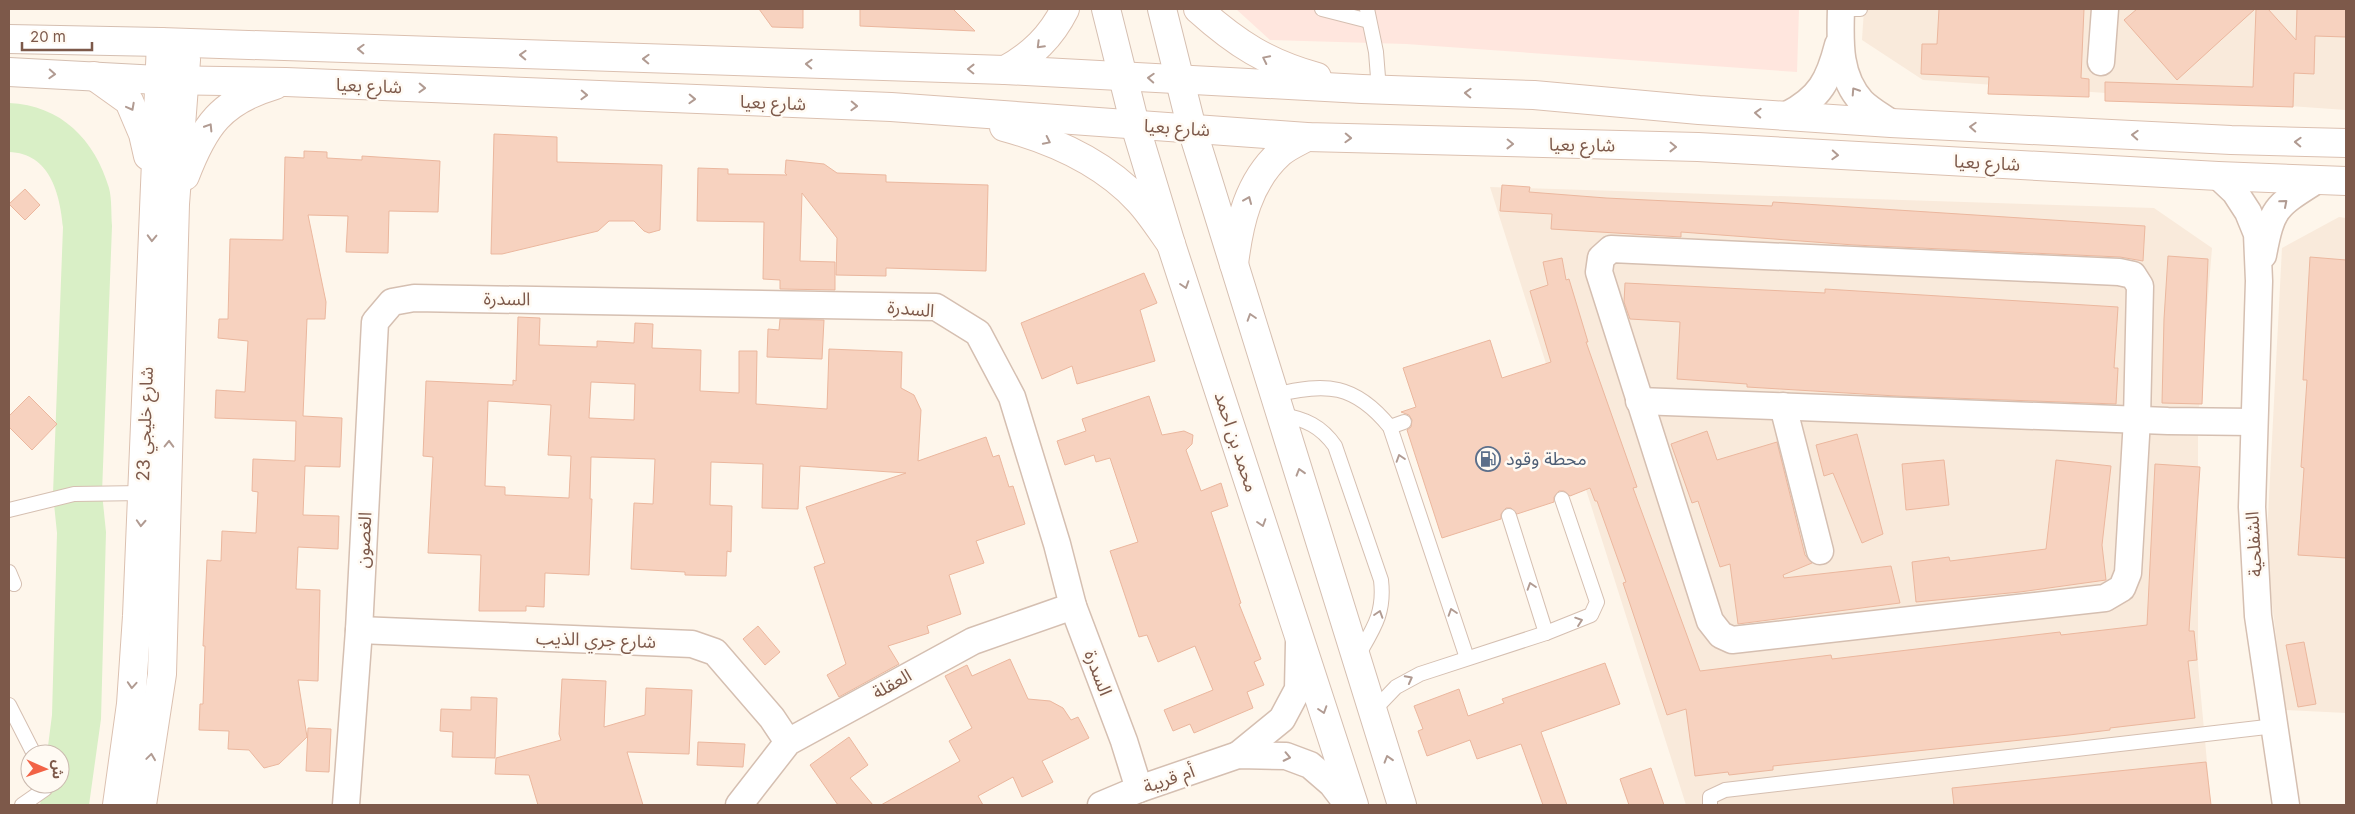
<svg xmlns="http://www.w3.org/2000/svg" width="2355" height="814" font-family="Inter,'Noto Sans Arabic',sans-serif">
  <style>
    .residential { fill: #f9eadb }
    .commercial { fill: #ffe6de }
    .green { fill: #d9efc6 }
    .building { fill: #f7d2bf; stroke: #ebb79e; fill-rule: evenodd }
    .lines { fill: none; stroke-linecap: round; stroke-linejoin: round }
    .service-casing { stroke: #d5bfb1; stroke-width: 16 }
    .minor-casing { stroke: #d5bfb1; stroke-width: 29 }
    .tertiary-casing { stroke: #d5bfb1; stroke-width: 30 }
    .secondary-casing { stroke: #dbc0b0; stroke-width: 30 }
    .service { stroke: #fff; stroke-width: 14 }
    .minor { stroke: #fff; stroke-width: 26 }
    .tertiary { stroke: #fff; stroke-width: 28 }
    .secondary { stroke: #fff; stroke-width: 28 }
    .oneway { stroke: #b19b92 }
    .labels { text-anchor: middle; stroke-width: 5; stroke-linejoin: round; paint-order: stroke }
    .street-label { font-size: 18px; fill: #7d594a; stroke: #fffaf3 }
    .service-label { font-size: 18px; fill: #4e5e75; stroke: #fffaf3; text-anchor: start }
  </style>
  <rect width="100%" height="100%" fill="#fef6eb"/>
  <g class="residential">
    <polygon points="1864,9 2346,9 2346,110 1923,80 1862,40"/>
    <polygon points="1490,187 2154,208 2212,248 2198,421 2198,665 2211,805 1686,805"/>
    <polygon points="2339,217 2346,218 2346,713 2285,710 2266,555 2282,248"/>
  </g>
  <polygon class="commercial" points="1236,9 1799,9 1797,72 1406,44 1270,40"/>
  <path class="green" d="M 9,103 C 61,105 95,140 109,188 C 112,199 111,214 112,226 L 102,493 L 106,532 L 101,719 L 89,805 L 40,805 L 43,784 L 60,784 L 60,754 L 47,754 L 52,715 L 57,533 L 53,494 L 63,227 C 60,194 50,153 9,152 Z"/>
  <g class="building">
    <polygon points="759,9 803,9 803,28 772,27"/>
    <polygon points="860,9 953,9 975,31 860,26"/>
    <polygon points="1939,9 2084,9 2081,78 2089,79 2089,97 1988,94 1989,77 1921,74 1922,44 1937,44"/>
    <polygon points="2137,9 2255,9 2177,80 2124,20"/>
    <polygon points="2256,9 2268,9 2296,40 2297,9 2346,9 2346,37 2315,36 2314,74 2294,73 2293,107 2105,101 2105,82 2253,87"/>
    <polygon points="494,134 557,137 557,162 662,165 660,230 649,233 644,231 634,221 609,221 598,231 502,254 491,254"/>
    <polygon points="304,151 327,152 327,158 362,160 362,156 440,161 438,212 389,211 388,253 346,252 348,216 308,215 326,302 325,319 307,319 303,416 342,418 340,467 305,466 303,515 339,516 338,549 298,547 296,589 320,590 318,681 298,680 307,737 279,764 264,768 249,750 228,749 229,731 199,730 200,704 203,704 205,646 203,646 207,560 221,561 222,531 256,533 258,492 252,491 253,459 295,461 296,421 215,418 216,390 245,392 248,341 218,338 219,319 228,319 230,239 283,240 285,157 304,158"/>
    <polygon points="786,160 824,164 837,173 886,175 886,182 988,185 986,271 886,268 886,276 836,275 837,238 802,193 800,261 835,262 835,290 780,289 780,280 763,279 764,222 697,221 698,168 728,169 728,174 787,175 785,173"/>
    <polygon points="1502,185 1530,187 1529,192 1606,198 1772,206 1773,202 2145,226 2143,261 2120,257 1854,245 1681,232 1681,237 1551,229 1552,214 1500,211"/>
    <polygon points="25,189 40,205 25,220 9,204"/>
    <polygon points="2168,256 2208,259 2202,404 2162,403 2164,319"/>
    <polygon points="2310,257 2346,260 2346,558 2298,555 2304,468 2301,467 2307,380 2303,380"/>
    <polygon points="1562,258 1566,280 1569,279 1588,342 1586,342 1637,487 1633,488 1700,671 1831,655 1832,659 2060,632 2061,635 2147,625 2155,464 2200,467 2189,631 2194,631 2197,660 2188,661 2195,718 2110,728 2110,730 2069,735 1773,766 1773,770 1729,775 1728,772 1695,776 1686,709 1667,715 1623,583 1626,582 1597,501 1595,501 1590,488 1570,496 1564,491 1559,491 1554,497 1554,502 1517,514 1511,508 1506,508 1501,514 1501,519 1442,538 1407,430 1411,427 1412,420 1409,415 1401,412 1416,407 1403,368 1490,340 1502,378 1551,362 1530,291 1548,285 1543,262"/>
    <polygon points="1144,273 1157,303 1140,310 1155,361 1077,384 1072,366 1042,379 1021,323"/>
    <polygon points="1625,283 1825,293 1825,289 2118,307 2114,368 2118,368 2116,404 1896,396 1747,387 1747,384 1677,379 1680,322 1630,319 1624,302"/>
    <path d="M 518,317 L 540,318 L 539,345 L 597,347 L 597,341 L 634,343 L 635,323 L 653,324 L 652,348 L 701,350 L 700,391 L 739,393 L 739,351 L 757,351 L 756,404 L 827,409 L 829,349 L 902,352 L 901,388 L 914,395 L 921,410 L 918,461 L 986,437 L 993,457 L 999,455 L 1009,487 L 1013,486 L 1025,524 L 976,541 L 984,563 L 949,575 L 961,614 L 927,626 L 929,633 L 888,646 L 899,664 L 839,697 L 827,675 L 846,664 L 814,567 L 825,563 L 806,507 L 906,473 L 800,466 L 798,509 L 762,508 L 763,464 L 711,462 L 710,505 L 732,506 L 731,552 L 727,551 L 726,576 L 685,575 L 685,572 L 631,569 L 634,503 L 653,504 L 655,459 L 591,457 L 590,499 L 592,499 L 589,575 L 545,573 L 544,607 L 526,606 L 526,611 L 479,611 L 481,555 L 428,553 L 433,457 L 423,456 L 426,381 L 513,385 L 513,380 L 516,381 ZM 591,382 L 635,384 L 634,420 L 589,418 ZM 488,401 L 551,405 L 548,455 L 571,456 L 569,498 L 505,495 L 505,487 L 485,486 Z"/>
    <polygon points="780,319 824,320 822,359 767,357 768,329 779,330"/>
    <polygon points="29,396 57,424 32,450 9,427 9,416"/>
    <polygon points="1149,396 1162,435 1184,431 1193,435 1192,444 1186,450 1201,491 1221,483 1228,506 1211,512 1241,603 1239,604 1261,659 1254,662 1264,685 1247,692 1253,708 1194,733 1190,724 1173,731 1164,710 1213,690 1195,646 1158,662 1147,635 1139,637 1110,551 1138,542 1110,458 1096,462 1094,455 1065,465 1057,441 1086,431 1082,419"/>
    <polygon points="1707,431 1717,460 1777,442 1805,555 1812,563 1783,575 1784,578 1891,566 1900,603 1738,624 1730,564 1720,567 1698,501 1692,503 1671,444"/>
    <polygon points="1857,434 1883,534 1862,543 1833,473 1824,476 1816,445"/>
    <polygon points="1944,460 1949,505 1906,510 1902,464"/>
    <polygon points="2056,460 2111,466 2102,545 2106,580 2020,592 1916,602 1912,562 1949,557 1950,561 2046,549"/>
    <polygon points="758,626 780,652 765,665 743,639"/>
    <polygon points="2304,642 2316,704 2298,707 2286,645"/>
    <polygon points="1010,659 1028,699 1050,701 1063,708 1071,720 1078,717 1089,738 1042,761 1053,782 1022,797 1013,777 978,796 983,805 881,805 960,761 949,741 972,728 945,676 967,665 972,676"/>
    <polygon points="1605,663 1620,704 1541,732 1567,805 1543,805 1521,744 1477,759 1470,740 1427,756 1418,731 1423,729 1414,706 1459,689 1468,716 1504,703 1502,699"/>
    <polygon points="562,679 606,681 604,727 645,715 646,688 692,690 689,754 627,752 643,805 538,805 529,775 495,774 496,758 561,740 559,734"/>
    <polygon points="471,697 497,698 495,758 452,757 453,732 440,731 441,709 471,710"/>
    <polygon points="308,728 331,729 329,772 306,771"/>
    <polygon points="849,737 868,765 850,778 873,805 838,805 810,765"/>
    <polygon points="698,742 745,744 743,767 697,765"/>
    <polygon points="2206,762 2211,805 1954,805 1952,788"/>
    <polygon points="1651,768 1664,805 1629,805 1620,779"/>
  </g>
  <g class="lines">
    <defs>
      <g id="service">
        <polyline points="1322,9 1369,21"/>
        <polyline points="1367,9 1376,52 1379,90"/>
        <polyline points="1841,9 1860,9"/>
        <path d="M 1275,395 C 1326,382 1355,384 1390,427 L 1467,658"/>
        <path d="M 1282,415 C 1305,419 1321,426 1335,446 L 1381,580 C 1385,614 1373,629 1357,657"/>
        <polyline points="1390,427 1404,422"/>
        <polyline points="9,510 74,494 143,493"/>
        <polyline points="1509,516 1546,633"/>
        <polyline points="9,572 14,584"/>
        <polyline points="9,705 34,754"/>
        <polyline points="1373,711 1396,687 1420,674 1546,633 1591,615 1597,602 1562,499"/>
        <polyline points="22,805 45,789 47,784"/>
        <polyline points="1710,805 1710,797 1725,790 2275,726"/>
      </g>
      <g id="minor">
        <path d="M 1841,9 C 1840,41 1838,76 1862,102 C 1870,110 1881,116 1891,123"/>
        <polyline points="2101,62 2105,9"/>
        <path d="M 1787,115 C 1820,98 1829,80 1838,45"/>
        <polyline points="2218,176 2235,192 2248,212 2257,234 2259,281 2252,507 2258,616 2286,805"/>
        <polygon points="1611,249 2119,272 2133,275 2140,286 2137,419 2128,573 2122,588 2105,598 1732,640 1721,635 1710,621 1599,272 1601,258"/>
        <path d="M 2263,255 C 2272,207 2276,206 2317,180"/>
        <polyline points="1639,401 2168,421 2253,422"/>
        <polyline points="1783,406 1820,551"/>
        <polyline points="359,630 692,644 715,652 772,718 788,742"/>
        <polyline points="1238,755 1282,719 1298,689 1299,643"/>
        <polyline points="346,805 359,630 375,322 392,302 414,298 936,307 978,333 1012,397 1057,544 1073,606 1124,741 1139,789"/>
        <polyline points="739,805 788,742 973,641 1073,606"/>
        <polyline points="1101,805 1139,789 1238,755 1286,756 1310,765 1332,784 1348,805"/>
      </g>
      <g id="tertiary">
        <polyline points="1106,9 1135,125 1171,244 1354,805"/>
        <polyline points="1162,9 1192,129 1402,805"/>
        <polyline points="9,39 161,42"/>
        <polyline points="9,72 158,80"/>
      </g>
      <g id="secondary">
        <path d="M 1198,9 C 1237,44 1267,63 1317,77"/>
        <path d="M 1005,70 C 1032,55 1051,37 1065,9"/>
        <polyline points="94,76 129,101 143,134 148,156"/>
        <polyline points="158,80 286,82 891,107 1307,137 1698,147 2218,176 2346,181"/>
        <path d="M 1004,127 C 1052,140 1104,163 1139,201 C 1151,214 1161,230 1171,244"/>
        <path d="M 185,176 C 204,126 221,101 275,85"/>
        <path d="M 1234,264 C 1239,223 1248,182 1280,153 C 1288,146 1298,142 1307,137"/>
        <polyline points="117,805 131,704 137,616 161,42 1005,70 1362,89 1534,95 1699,110 1891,123 2231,140 2346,143"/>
        <polyline points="142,805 162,674 175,204 186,60"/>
      </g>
    </defs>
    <use href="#service" class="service-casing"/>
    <use href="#minor" class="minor-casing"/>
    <use href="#tertiary" class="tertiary-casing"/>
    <use href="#secondary" class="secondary-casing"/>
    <use href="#service" class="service"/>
    <use href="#minor" class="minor"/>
    <use href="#tertiary" class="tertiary"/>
    <use href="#secondary" class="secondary"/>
  </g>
  <defs><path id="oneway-chevron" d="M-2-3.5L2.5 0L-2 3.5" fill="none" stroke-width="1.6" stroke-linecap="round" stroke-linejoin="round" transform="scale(1.25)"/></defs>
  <g class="oneway">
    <use href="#oneway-chevron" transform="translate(1040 45) rotate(135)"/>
    <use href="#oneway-chevron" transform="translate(361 49) rotate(-178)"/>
    <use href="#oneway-chevron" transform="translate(523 55) rotate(-178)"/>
    <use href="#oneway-chevron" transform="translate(646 59) rotate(-178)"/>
    <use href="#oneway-chevron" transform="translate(1266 59) rotate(-154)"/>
    <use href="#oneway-chevron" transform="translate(809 64) rotate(-178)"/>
    <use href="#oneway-chevron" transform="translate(971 69) rotate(-179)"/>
    <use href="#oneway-chevron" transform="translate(52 74) rotate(3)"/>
    <use href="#oneway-chevron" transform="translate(1151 78) rotate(-177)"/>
    <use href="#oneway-chevron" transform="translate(422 88) rotate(2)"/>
    <use href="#oneway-chevron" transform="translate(1855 91) rotate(-123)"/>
    <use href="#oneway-chevron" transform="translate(1468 93) rotate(-178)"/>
    <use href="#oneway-chevron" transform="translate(584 95) rotate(2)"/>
    <use href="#oneway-chevron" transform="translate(692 99) rotate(2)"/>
    <use href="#oneway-chevron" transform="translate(854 106) rotate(2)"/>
    <use href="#oneway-chevron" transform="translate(131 107) rotate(62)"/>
    <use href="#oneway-chevron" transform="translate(1758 113) rotate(-177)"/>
    <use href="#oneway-chevron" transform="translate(209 127) rotate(-58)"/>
    <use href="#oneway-chevron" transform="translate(1973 127) rotate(-177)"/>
    <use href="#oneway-chevron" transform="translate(2135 135) rotate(-177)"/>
    <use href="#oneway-chevron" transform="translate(1348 138) rotate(2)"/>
    <use href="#oneway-chevron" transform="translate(1047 141) rotate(26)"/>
    <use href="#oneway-chevron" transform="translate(2298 142) rotate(-178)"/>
    <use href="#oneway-chevron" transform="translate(1510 144) rotate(1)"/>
    <use href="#oneway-chevron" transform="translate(1673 147) rotate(1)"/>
    <use href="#oneway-chevron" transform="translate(1835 155) rotate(3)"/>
    <use href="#oneway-chevron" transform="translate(1248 200) rotate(-67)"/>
    <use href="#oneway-chevron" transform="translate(2284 203) rotate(-41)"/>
    <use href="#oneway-chevron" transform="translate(152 238) rotate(92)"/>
    <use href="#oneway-chevron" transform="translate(1185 285) rotate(72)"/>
    <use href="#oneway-chevron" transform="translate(1251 317) rotate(-108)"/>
    <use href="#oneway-chevron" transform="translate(169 444) rotate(-89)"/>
    <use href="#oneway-chevron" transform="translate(1400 458) rotate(-108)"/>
    <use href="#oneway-chevron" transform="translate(1300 472) rotate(-107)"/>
    <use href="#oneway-chevron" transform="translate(141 523) rotate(93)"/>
    <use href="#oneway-chevron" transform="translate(1262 523) rotate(72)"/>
    <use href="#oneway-chevron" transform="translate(1531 586) rotate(-108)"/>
    <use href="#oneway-chevron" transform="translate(1452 612) rotate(-108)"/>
    <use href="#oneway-chevron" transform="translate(1379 614) rotate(-72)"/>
    <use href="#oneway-chevron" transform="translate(1579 621) rotate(-19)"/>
    <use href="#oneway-chevron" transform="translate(1409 679) rotate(-28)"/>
    <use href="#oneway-chevron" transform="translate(132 685) rotate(94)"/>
    <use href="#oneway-chevron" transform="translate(1323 710) rotate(72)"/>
    <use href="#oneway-chevron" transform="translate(151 757) rotate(-82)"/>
    <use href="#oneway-chevron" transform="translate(1287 757) rotate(12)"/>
    <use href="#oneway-chevron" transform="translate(1388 759) rotate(-107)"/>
  </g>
  <defs>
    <symbol id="fuel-ring" viewBox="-11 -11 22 22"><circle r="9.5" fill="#fffaf3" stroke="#5c6f8a" stroke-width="1.5"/><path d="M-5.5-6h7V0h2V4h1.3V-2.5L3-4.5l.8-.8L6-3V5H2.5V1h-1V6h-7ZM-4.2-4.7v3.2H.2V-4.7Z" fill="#5c6f8a"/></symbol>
  </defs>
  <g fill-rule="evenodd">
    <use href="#fuel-ring" x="1474" y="445" width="28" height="28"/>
  </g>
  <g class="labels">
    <g class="street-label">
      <text transform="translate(369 86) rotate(2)" y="6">شارع بعيا</text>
      <text transform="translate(773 103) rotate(2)" y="6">شارع بعيا</text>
      <text transform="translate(1177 128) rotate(4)" y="6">شارع بعيا</text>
      <text transform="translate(1582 145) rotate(1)" y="6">شارع بعيا</text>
      <text transform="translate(1987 163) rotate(3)" y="6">شارع بعيا</text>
      <text transform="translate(507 299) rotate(1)" y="6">السدرة</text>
      <text transform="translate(911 309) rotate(5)" y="6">السدرة</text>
      <text transform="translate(145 424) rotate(-88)" y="6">شارع خليجي 23</text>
      <text transform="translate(1236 442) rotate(72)" y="6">محمد بن احمد</text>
      <text transform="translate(364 540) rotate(-87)" y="6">الغصون</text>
      <text transform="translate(2254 544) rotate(-93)" y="6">الشفلحية</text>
      <text transform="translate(596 640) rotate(2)" y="6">شارع جري الذيب</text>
      <text transform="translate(1098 673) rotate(69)" y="6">السدرة</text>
      <text transform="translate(892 684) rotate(-29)" y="6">العقلة</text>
      <text transform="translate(1169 779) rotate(-19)" y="6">أم قريبة</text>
    </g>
    <g class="service-label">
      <text x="1506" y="465">محطة وقود</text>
    </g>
  </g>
  <rect width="2355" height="814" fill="none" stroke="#7d594a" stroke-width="20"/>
  <g transform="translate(45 769) rotate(92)"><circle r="24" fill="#fffaf3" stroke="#cbbaaf"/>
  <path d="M0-4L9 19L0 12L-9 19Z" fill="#f26346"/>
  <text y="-8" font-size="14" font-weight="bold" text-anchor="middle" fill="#7d594a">ش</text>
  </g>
  <path d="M22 42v8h70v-8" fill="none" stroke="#7d594a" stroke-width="2.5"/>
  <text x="30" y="42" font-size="15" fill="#7d594a" stroke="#fffaf3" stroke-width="4" paint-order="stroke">20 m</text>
</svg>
